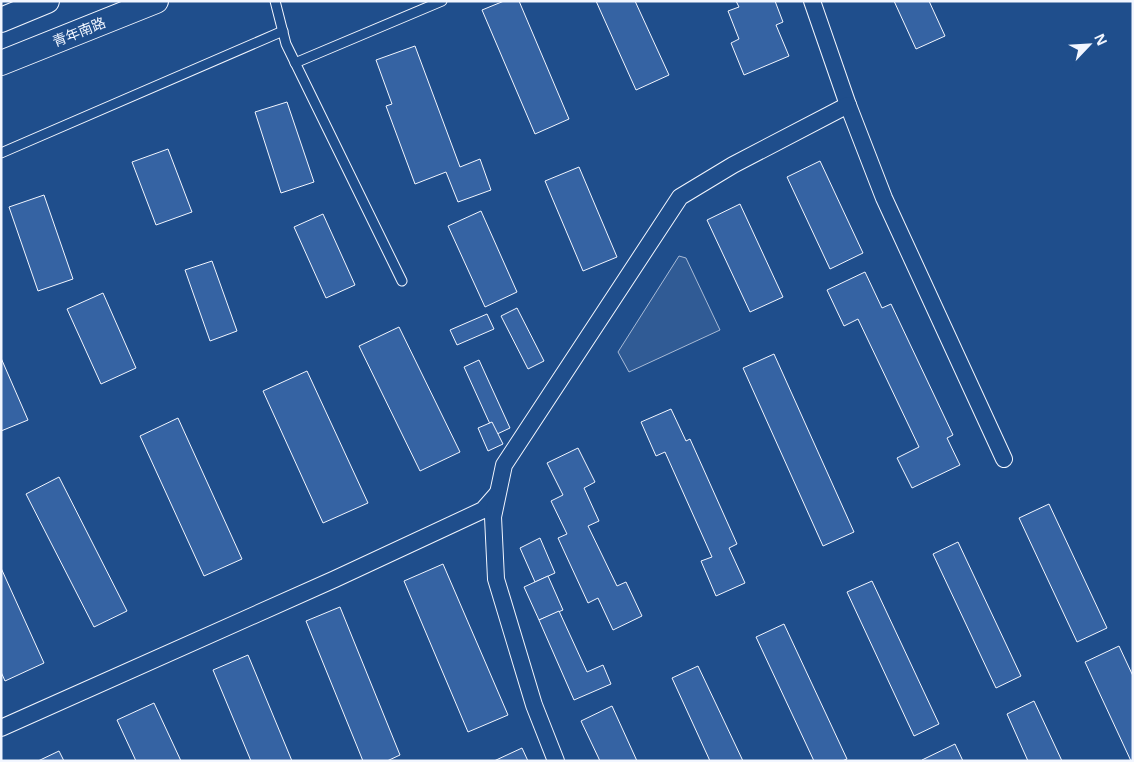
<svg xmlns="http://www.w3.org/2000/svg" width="1134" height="762" font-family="'Open Sans','Noto Sans SC',sans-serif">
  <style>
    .built { fill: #305b95; stroke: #a8bbd7 }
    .building { fill: #3563a3; stroke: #f2f6ff }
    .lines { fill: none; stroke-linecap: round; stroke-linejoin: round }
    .lane-casing { stroke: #f2f6ff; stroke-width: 11 }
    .street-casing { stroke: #f2f6ff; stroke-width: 18 }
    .secondary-casing { stroke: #f2f6ff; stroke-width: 26 }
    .lane { stroke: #1f4e8c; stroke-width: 9 }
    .street { stroke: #1f4e8c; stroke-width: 16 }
    .secondary { stroke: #1f4e8c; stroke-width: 24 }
    .labels { text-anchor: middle; stroke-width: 4; stroke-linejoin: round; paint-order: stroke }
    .street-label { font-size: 14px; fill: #f2f6ff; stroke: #1f4e8c }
  </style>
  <rect width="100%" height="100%" fill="#1f4e8c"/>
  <polygon class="built" points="679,256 686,258 720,330 629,372 618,352"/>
  <g class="building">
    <polygon points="504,1 519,1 569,119 535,134 482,10"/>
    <polygon points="596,1 635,1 669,75 636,90"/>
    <polygon points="736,1 775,1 783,22 776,25 789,56 744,75 731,43 739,39 728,11 739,7"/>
    <polygon points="894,1 929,1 945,36 916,49"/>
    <polygon points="415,46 460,167 480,159 491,190 458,202 446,172 415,184 386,106 392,104 376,60"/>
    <polygon points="287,102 314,182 281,193 255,112"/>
    <polygon points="168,149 192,212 156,225 132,162"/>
    <polygon points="820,161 863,253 830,269 787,177"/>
    <polygon points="579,167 617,257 583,271 545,181"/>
    <polygon points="44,195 73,279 38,291 9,207"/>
    <polygon points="740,204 783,297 750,312 707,220"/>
    <polygon points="481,211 517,292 485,307 448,226"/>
    <polygon points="323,214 355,285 326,298 294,227"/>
    <polygon points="212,261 237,331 210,341 185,270"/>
    <polygon points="865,272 882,308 891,304 953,435 947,438 960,465 912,488 897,458 919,447 858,319 844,326 827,290"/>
    <polygon points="103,293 136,368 101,384 67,309"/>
    <polygon points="517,308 544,361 528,369 501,316"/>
    <polygon points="487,314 494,329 457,345 450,330"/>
    <polygon points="399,327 460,452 420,471 359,346"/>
    <polygon points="774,354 854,532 823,546 743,368"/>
    <polygon points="1,358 28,420 1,431"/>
    <polygon points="479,360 510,428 495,435 464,367"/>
    <polygon points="307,371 368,503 323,523 263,391"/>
    <polygon points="671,409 686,441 690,439 737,544 729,548 745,583 716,596 701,561 712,557 665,452 656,456 641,422"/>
    <polygon points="178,418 242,559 204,576 140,436"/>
    <polygon points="492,422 503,444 488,451 478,428"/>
    <polygon points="578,448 595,482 584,488 599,521 588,526 617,586 626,582 642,616 613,630 598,598 588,603 558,538 567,534 551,501 563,495 547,463"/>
    <polygon points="59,477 127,611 94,627 26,494"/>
    <polygon points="1049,504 1107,628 1077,642 1019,518"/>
    <polygon points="540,538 555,573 535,582 520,548"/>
    <polygon points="958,542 1021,676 996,688 933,554"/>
    <polygon points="443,564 508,715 468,732 404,581"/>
    <polygon points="1,568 44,663 5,681 1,672"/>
    <polygon points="548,576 563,610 539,620 524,587"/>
    <polygon points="872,581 939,724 914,736 847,592"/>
    <polygon points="340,607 400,755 387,761 363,761 306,621"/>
    <polygon points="559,611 587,672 603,665 611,684 574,700 539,620"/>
    <polygon points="784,624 847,759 842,761 814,761 756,637"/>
    <polygon points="1119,646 1133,676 1133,761 1131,761 1085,662"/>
    <polygon points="248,655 292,761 251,761 213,670"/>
    <polygon points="698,666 743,761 710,761 672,678"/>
    <polygon points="1034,701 1062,761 1028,761 1007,714"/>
    <polygon points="154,703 181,761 136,761 117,720"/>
    <polygon points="612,706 637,761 600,761 581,721"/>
    <polygon points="955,744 963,761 923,761 922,760"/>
    <polygon points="522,748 528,761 494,761"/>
    <polygon points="59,751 64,761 38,761"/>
  </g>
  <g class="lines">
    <defs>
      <g id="lane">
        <polyline points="275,1 286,44 402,281"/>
        <polyline points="295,63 442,1"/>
        <polyline points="1,153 283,31"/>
      </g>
      <g id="street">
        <polyline points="812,1 848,105 884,198 1004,459"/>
        <polyline points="1,728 335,579 483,510 497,494"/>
        <polyline points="556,761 534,705 496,579 493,517 504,465 680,197 733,165 848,105"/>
      </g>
      <g id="secondary">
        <polyline points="1,20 47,1"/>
        <polyline points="1,63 156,1"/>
      </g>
    </defs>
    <use href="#lane" class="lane-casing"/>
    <use href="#street" class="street-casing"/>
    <use href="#secondary" class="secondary-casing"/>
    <use href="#lane" class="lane"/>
    <use href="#street" class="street"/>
    <use href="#secondary" class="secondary"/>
  </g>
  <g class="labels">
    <g class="street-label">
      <text transform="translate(79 32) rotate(-22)" y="5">青年南路</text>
    </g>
  </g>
  <rect width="1134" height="762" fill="none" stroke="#f2f6ff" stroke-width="5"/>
  <g transform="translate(1089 45) rotate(65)" stroke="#1f4e8c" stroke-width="4" paint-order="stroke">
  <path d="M0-4L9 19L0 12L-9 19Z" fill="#f2f6ff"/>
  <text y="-8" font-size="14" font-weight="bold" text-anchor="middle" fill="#f2f6ff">N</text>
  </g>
</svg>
